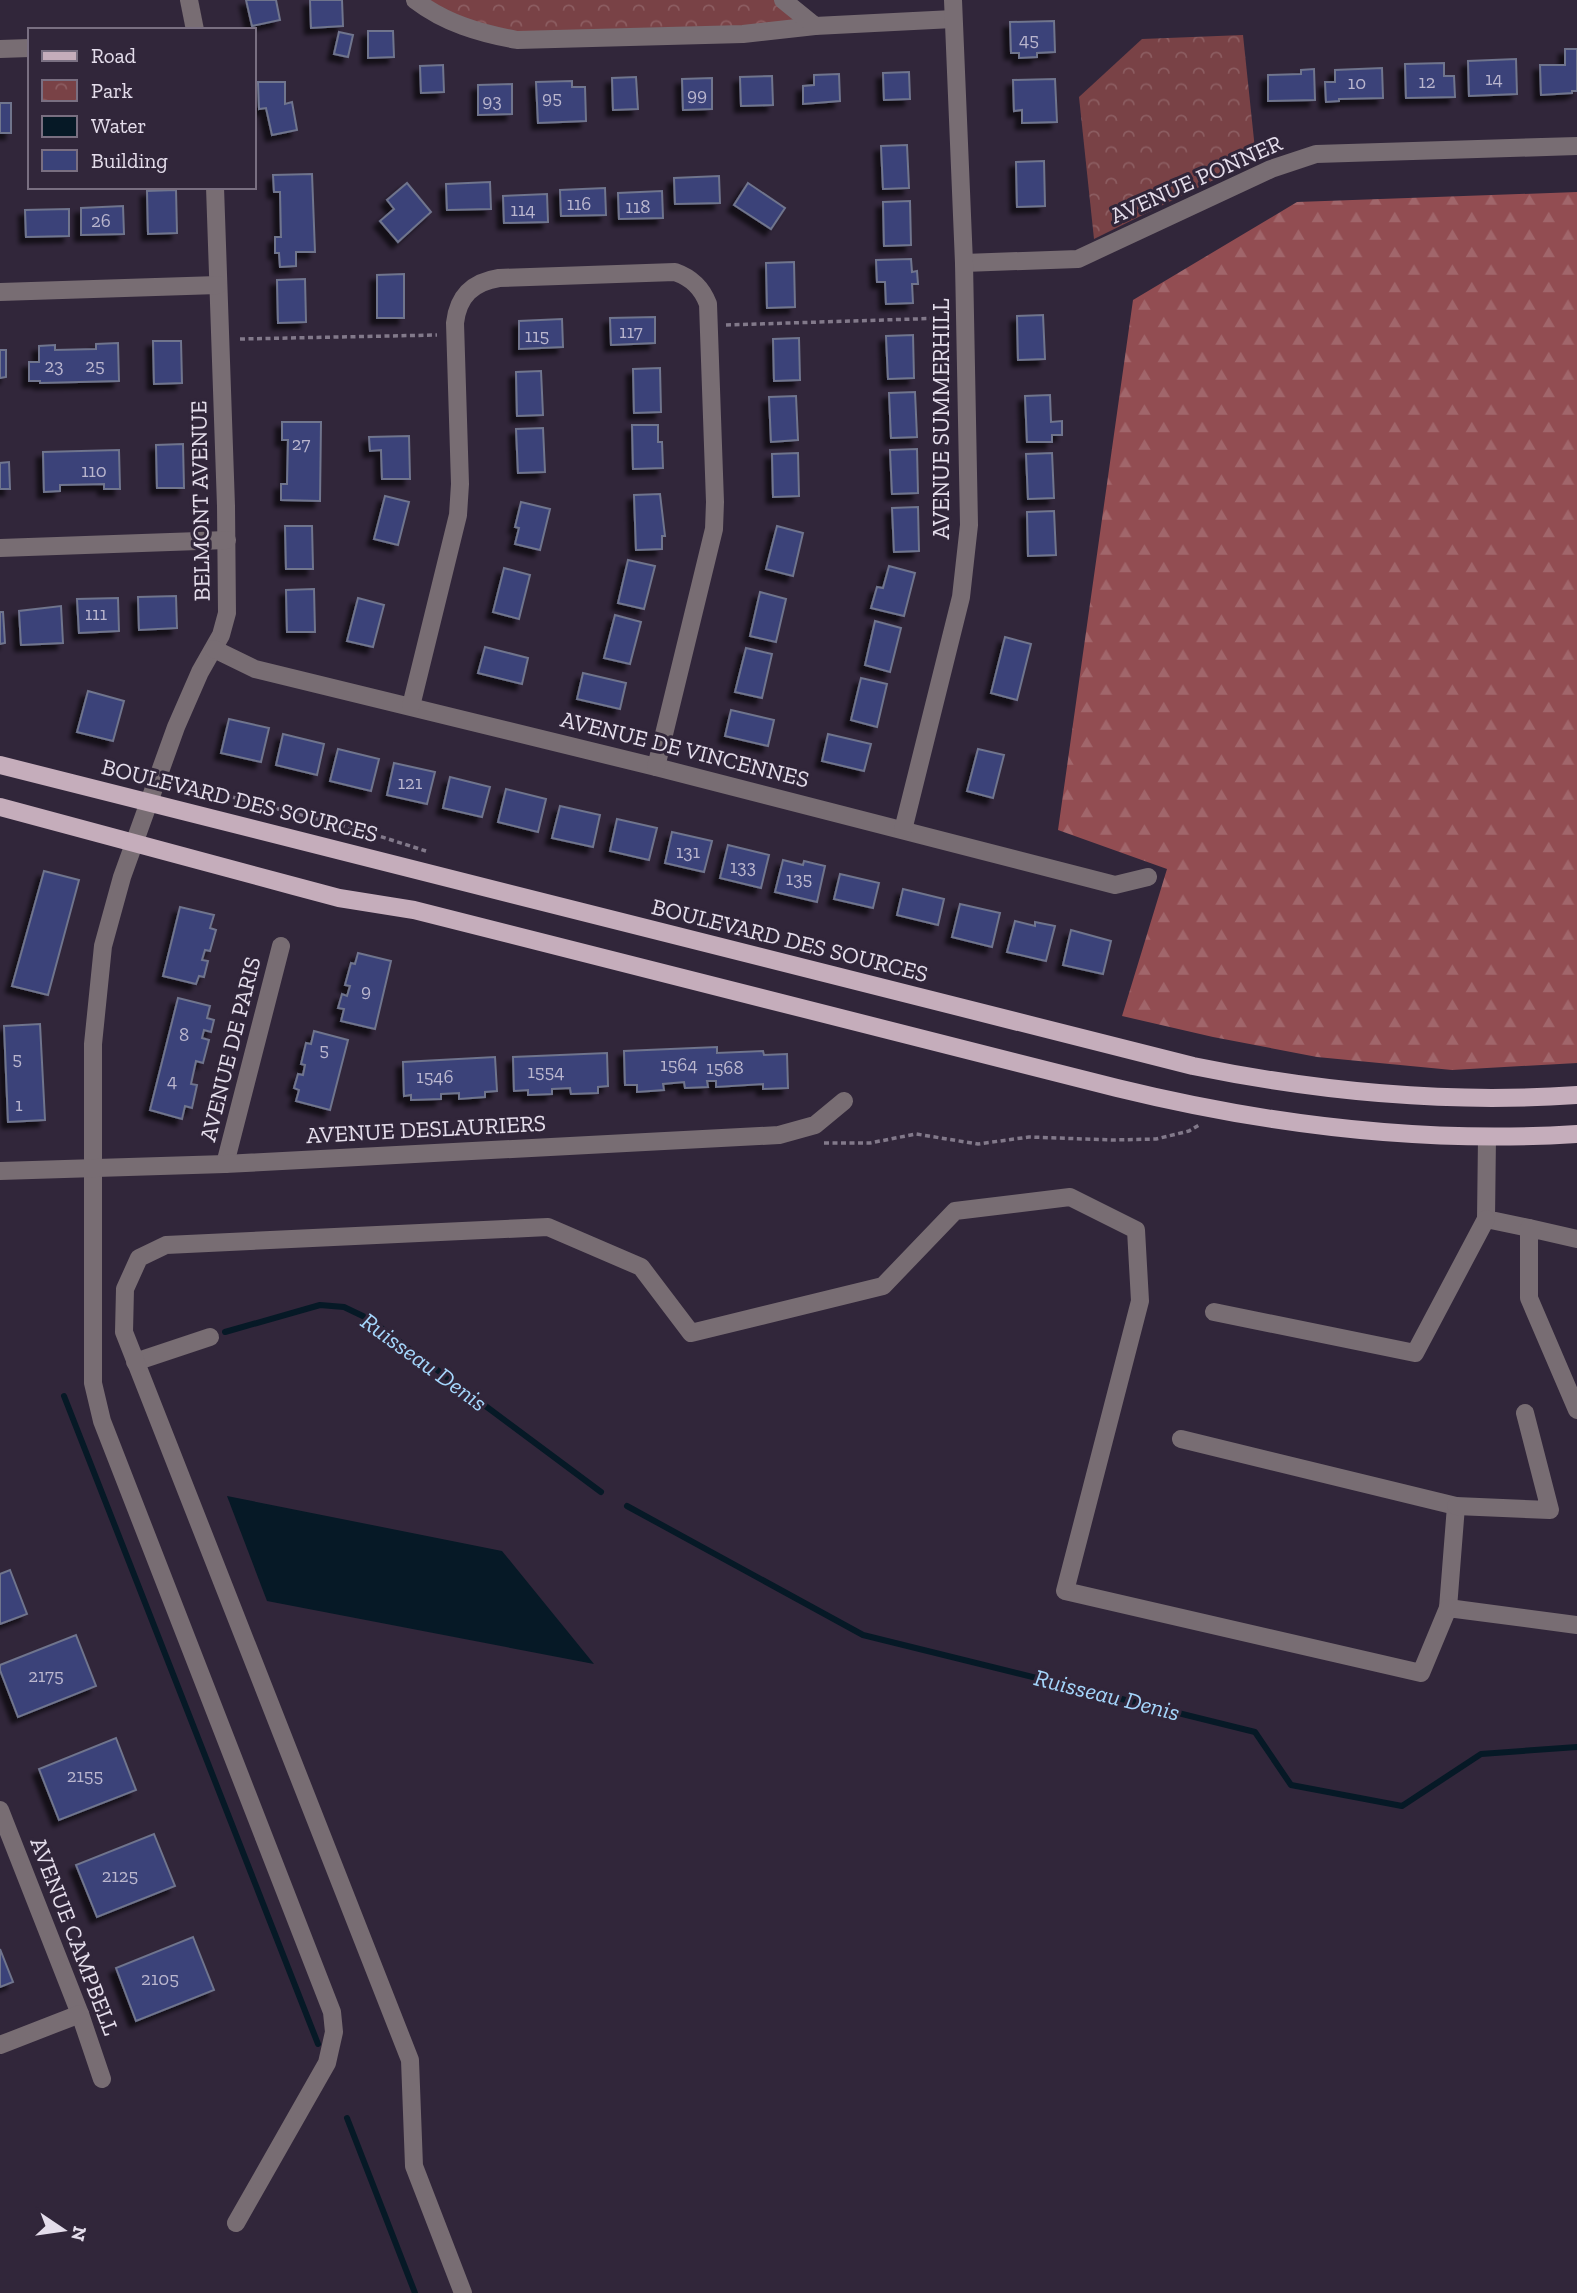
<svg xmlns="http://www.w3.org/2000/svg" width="1577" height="2293" font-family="'Zilla Slab',serif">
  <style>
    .forest { fill: url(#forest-firs) }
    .park { fill: url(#park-crowns) }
    .water { fill: #061926 }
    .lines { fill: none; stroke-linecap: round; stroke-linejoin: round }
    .stream { stroke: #061926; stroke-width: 6 }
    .building { fill: #3a4279; stroke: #6f748d; stroke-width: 2; filter: url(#shadow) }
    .path { stroke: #82798a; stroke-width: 3.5; stroke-dasharray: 5 3.5; stroke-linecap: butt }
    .minor { stroke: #786d73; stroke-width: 18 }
    .major { stroke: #c5adbb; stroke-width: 18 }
    .labels { text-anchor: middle; stroke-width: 6; stroke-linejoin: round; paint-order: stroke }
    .number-label { font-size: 19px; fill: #bab6ce }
    .street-label { font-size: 23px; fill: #e4ddeb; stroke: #31263a }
    .water-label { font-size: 24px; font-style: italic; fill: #a5d6fc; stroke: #31263a }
  </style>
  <defs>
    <pattern id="forest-firs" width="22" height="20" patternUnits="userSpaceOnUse" patternTransform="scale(1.75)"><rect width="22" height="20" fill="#924d52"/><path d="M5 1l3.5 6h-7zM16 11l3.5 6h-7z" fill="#a1666b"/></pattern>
    <pattern id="park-crowns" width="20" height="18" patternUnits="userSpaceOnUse" patternTransform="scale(1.75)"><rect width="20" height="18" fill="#794246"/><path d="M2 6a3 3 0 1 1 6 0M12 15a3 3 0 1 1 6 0" fill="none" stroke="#8c5d61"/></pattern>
    <filter id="shadow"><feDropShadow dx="-6" dy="6" stdDeviation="2" flood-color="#0009"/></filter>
  </defs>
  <rect width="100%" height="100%" fill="#31263a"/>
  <polygon class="forest" points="1577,192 1577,1063 1452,1070 1317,1057 1213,1037 1122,1016 1167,869 1058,830 1133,300 1297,202"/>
  <g class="park">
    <polygon points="415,0 783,0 815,26 517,40"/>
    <polygon points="1243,35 1256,159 1094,239 1079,97 1142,39"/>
  </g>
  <polygon class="water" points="227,1496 502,1551 594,1664 267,1601"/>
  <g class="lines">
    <g class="stream">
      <polyline points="225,1332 320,1305 344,1307 369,1319 601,1492"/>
      <polyline points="64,1396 318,2044"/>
      <polyline points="627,1506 863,1635 1255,1732 1291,1785 1402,1806 1481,1754 1577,1747"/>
      <polyline points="347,2118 415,2293"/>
    </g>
  </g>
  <g class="building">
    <polygon points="246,0 276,0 280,20 252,26"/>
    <polygon points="310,0 342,0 343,26 311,28"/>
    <polygon points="1054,21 1055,52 1037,53 1037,57 1019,58 1019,53 1011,53 1010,22"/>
    <polygon points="368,31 393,31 394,57 368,58"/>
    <polygon points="339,32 353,35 348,57 334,54"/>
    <polygon points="1565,49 1577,49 1577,91 1572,91 1572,93 1541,95 1540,65 1565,65"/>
    <polygon points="1516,59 1517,94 1469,96 1468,61"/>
    <polygon points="1444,63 1444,76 1454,76 1455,97 1406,98 1405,64"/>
    <polygon points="443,65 444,92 421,93 420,66"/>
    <polygon points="1382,68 1383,98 1339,99 1339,101 1326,102 1325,82 1335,82 1335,70"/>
    <polygon points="1314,69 1315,100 1268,101 1268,75 1301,74 1301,70"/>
    <polygon points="909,72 910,99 884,100 883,73"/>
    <polygon points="839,74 840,101 803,104 803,86 814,85 814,75"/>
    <polygon points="772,76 773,105 741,106 740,77"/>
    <polygon points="636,77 638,109 613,110 612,78"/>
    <polygon points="712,78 712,109 683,110 682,79"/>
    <polygon points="1055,79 1057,122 1022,123 1022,110 1014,111 1013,80"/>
    <polygon points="572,81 572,87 585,87 586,121 538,123 536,82"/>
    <polygon points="258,82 285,82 285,104 292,102 297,130 272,135 266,108 259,109"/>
    <polygon points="512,84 512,114 478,115 478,85"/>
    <rect x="0" y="103" width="11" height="30"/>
    <polygon points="907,145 909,188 883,189 881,146"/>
    <polygon points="1044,161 1045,206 1017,207 1016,162"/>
    <polygon points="312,174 315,252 296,252 296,266 280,267 279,253 275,253 275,237 281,237 280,192 274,192 273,175"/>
    <polygon points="719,176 720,203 675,204 674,178"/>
    <polygon points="490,182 491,209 447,210 446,184"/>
    <polygon points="407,183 431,212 398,242 380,221 394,209 387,200"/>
    <polygon points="748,183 785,208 771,229 734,205"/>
    <polygon points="605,188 606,215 561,216 560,190"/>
    <polygon points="176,190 177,233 148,234 147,191"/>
    <polygon points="662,191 663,218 619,219 618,193"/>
    <polygon points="547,194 548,222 504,223 503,196"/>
    <polygon points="910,201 911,245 884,246 883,202"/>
    <polygon points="123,206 124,234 81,235 81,208"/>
    <polygon points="69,209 69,236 26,237 25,210"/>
    <polygon points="911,259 912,272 917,271 918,284 912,284 913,303 886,304 885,282 877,282 876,260"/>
    <polygon points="794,262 795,307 767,308 766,263"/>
    <polygon points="404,274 404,318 377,318 377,275"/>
    <polygon points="305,279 306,322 278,323 277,280"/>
    <polygon points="1043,315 1045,359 1018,360 1017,316"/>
    <polygon points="655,317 655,343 611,345 610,318"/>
    <polygon points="562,319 563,347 519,349 519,321"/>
    <polygon points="913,335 914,378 888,379 886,336"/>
    <polygon points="799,338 800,380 774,381 773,339"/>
    <polygon points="153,341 181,341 182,383 154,384"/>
    <polygon points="118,343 119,381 40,383 40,381 29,381 29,362 39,362 39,346 55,345 55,350 96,349 96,344"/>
    <polygon points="0,350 6,350 6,377 0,378"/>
    <polygon points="660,368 661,412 634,413 633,369"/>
    <polygon points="541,371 543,415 517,416 516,372"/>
    <polygon points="915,392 917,437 891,438 889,393"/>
    <polygon points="1050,395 1051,422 1062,421 1062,435 1052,435 1052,442 1027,442 1025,396"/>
    <polygon points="796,396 798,440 771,442 769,397"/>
    <polygon points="282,422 321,422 320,501 281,500 281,484 287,484 288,440 282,440"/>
    <polygon points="632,425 658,425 658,442 662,442 663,468 633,469"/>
    <polygon points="543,428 545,472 518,473 516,429"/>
    <polygon points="409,436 410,479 382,479 381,450 370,451 369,437"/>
    <polygon points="183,444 184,488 157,488 156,445"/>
    <polygon points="917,449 918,493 892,494 890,450"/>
    <polygon points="119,450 120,489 104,489 104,484 60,485 60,491 44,492 43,452"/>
    <polygon points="798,453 799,496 773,497 772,454"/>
    <polygon points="1052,453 1054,498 1028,499 1026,454"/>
    <polygon points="9,462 10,489 0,489 0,463"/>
    <polygon points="660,494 665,536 662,536 662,549 636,550 634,495"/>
    <polygon points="385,496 409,502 398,545 374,539"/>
    <polygon points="521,502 550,509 540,550 515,544 519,528 515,527"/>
    <polygon points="918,507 919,551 894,552 892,508"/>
    <polygon points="1054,511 1056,555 1028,556 1027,512"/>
    <polygon points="285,526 312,526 313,569 286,569"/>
    <polygon points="777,526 803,533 793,576 766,569"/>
    <polygon points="628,560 655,566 644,609 618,603"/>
    <polygon points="889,566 915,573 904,616 871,608 877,587 883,588"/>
    <polygon points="504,568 530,575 519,619 493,612"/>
    <polygon points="314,589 315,632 287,632 286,590"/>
    <polygon points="760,592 786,599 776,642 750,636"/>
    <polygon points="176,596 177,628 139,630 138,597"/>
    <polygon points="118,598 119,631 79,633 77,599"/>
    <polygon points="358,598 384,605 373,647 347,641"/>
    <polygon points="61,606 63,643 21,645 19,611"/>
    <polygon points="0,612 3,612 5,643 0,644"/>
    <polygon points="615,615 641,622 630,664 604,658"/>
    <polygon points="875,621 901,628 890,672 865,665"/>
    <polygon points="1005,637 1031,644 1017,700 991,693"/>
    <polygon points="485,647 528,658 522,684 478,673"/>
    <polygon points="746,648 772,654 762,698 735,692"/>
    <polygon points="583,673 626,683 620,709 577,699"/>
    <polygon points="861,678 887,684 877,727 851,720"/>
    <polygon points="88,691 124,701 113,741 77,732"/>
    <polygon points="731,710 774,720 768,746 725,736"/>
    <polygon points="229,719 269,728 261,762 221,753"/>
    <polygon points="283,734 324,744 317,775 276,765"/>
    <polygon points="828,734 871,744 864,771 822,761"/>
    <polygon points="338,749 379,759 371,791 330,781"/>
    <polygon points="978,749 1004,755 993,798 967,791"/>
    <polygon points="394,763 435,772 427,804 387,795"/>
    <polygon points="450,777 490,787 482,817 443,808"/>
    <polygon points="506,789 546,799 538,832 498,822"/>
    <polygon points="560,806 600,815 593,847 552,838"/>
    <polygon points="617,819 657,828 649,860 610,851"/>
    <polygon points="672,832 712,841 704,872 665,863"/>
    <polygon points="728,845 769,855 761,888 720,878"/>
    <polygon points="783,860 803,865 804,861 825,866 817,902 775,892"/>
    <polygon points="44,871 79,880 48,995 12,986"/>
    <polygon points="840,874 879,883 873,908 834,899"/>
    <polygon points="903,889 944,899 938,925 897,915"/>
    <polygon points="960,904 1000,913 992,947 952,937"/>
    <polygon points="180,907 214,915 210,928 216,930 210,951 205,950 202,960 208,961 204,977 199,976 196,984 163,976"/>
    <polygon points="1015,921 1035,926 1035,922 1055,926 1046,961 1007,952"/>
    <polygon points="1071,930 1111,941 1103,974 1063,965"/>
    <polygon points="358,953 391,961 375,1029 341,1021 344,1009 338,1008 342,994 347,996 350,986 345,985 351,963 355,964"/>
    <polygon points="178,998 210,1006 207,1018 214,1020 211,1032 204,1030 202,1038 209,1040 203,1063 196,1061 191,1084 197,1085 192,1108 185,1106 182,1119 150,1110"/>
    <polygon points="40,1024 45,1120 8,1122 4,1026"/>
    <polygon points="314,1031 348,1040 330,1110 296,1101 299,1090 294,1088 298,1074 303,1075 305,1065 301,1064 306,1043 311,1044"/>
    <polygon points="717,1047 717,1053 763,1051 764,1055 787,1054 788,1088 763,1089 763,1084 716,1087 716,1081 707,1081 708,1087 685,1088 684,1082 663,1084 664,1090 637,1092 637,1085 625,1085 624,1051"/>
    <polygon points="607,1053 608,1086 598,1087 598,1093 571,1094 570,1088 552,1089 552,1094 528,1095 528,1090 514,1091 513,1057"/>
    <polygon points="495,1057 497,1091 485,1092 485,1097 459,1099 459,1093 441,1094 441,1099 411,1100 411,1095 404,1096 403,1062"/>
    <polygon points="10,1570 27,1614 0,1624 0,1574"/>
    <polygon points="76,1635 96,1686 18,1717 0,1670 0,1665"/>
    <polygon points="116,1738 136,1790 59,1820 39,1769"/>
    <polygon points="154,1834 175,1886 97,1917 76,1865"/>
    <polygon points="193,1937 214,1990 136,2021 116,1968"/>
    <polygon points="0,1949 13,1982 0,1987"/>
  </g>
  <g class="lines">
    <g class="path">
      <polyline points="726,325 946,318"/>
      <polyline points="240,339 437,335"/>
      <polyline points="177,778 205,790 363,831 426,851"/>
      <polyline points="824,1143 870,1143 916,1134 978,1144 1029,1137 1113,1140 1156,1139 1189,1131 1199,1125"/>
    </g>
    <g class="minor">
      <polyline points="189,0 195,30"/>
      <path d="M 415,0 C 445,23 479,33 517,40 L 743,34 L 815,26"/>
      <polyline points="783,0 815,26 953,19"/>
      <polyline points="0,49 30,48"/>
      <polyline points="215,187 226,506 227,613 221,635 200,672 176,727 122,877 103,946 93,1044 93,1383 102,1421 332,2012 334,2032 327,2063 236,2223"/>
      <polyline points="964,263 1078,259 1271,169 1316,154 1577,146"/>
      <polyline points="0,292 218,285"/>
      <polyline points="0,548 227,540"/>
      <polyline points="214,649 255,669 656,767 1115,885 1148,877"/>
      <path d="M 411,706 L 458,515 L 460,484 L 455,323 C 458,296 473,282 499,278 L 675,272 C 692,278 702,288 708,304 L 715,502 L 714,529 L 656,767"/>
      <polyline points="903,830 961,597 969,525 964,263 953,0"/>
      <polyline points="1487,1137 1486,1219 1529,1228"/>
      <polyline points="225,1164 281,946"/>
      <polyline points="0,1171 225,1164 779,1135 815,1125 844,1101"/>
      <polyline points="1577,1239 1529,1228 1529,1298 1577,1410"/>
      <polyline points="1214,1312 1415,1353 1486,1219"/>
      <polyline points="135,1362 210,1337"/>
      <polyline points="1181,1439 1456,1506 1448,1608"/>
      <polyline points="1456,1506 1550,1510 1525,1413"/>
      <polyline points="0,1810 80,2014 102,2079"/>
      <polyline points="0,2045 80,2014"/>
      <polyline points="463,2293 414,2166 410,2060 124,1332 125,1289 139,1258 166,1245 548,1227 641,1267 691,1333 883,1286 955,1211 1070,1197 1136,1230 1140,1301 1065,1591 1421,1673 1448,1608 1577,1625"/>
    </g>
    <g class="major">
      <path d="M 0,765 L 1193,1066 C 1320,1092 1447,1104 1577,1095"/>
      <path d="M 0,807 L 294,886 L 339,898 L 414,910 L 1117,1088 C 1268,1125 1422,1144 1577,1134"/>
    </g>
  </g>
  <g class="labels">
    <g class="number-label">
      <text x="1029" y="46">45</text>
      <text x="1494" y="85">14</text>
      <text x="1427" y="88">12</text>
      <text x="1357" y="89">10</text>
      <text x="697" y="101">99</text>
      <text x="552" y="104">95</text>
      <text x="492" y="107">93</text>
      <text x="579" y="210">116</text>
      <text x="638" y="213">118</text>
      <text x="523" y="216">114</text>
      <text x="101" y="227">26</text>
      <text x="631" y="338">117</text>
      <text x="537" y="342">115</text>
      <text x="54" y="372">23</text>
      <text x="95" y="372">25</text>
      <text x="301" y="450">27</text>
      <text x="94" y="477">110</text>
      <text x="96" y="620">111</text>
      <text x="410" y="789">121</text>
      <text x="688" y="858">131</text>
      <text x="743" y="873">133</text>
      <text x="799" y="885">135</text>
      <text x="366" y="997">9</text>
      <text x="184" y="1041">8</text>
      <text x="324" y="1056">5</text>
      <text x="17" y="1065">5</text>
      <text x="679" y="1071">1564</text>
      <text x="725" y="1074">1568</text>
      <text x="546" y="1078">1554</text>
      <text x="435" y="1083">1546</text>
      <text x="172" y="1087">4</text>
      <text x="19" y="1111">1</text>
      <text x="46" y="1682">2175</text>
      <text x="85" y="1782">2155</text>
      <text x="120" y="1882">2125</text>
      <text x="160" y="1985">2105</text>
    </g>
    <g class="street-label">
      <text transform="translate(1196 179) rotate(-24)" y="8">AVENUE PONNER</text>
      <text transform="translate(941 419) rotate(-90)" y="8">AVENUE SUMMERHILL</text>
      <text transform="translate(200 501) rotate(-91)" y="8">BELMONT AVENUE</text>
      <text transform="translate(685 749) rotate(14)" y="8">AVENUE DE VINCENNES</text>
      <text transform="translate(240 800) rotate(14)" y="8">BOULEVARD DES SOURCES</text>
      <text transform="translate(790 940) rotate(14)" y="8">BOULEVARD DES SOURCES</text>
      <text transform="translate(230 1049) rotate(-76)" y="8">AVENUE DE PARIS</text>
      <text transform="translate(426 1129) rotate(-3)" y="8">AVENUE DESLAURIERS</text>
      <text transform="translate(75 1936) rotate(69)" y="8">AVENUE CAMPBELL</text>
    </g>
    <g class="water-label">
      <text transform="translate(424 1362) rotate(36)" y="8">Ruisseau Denis</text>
      <text transform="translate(1107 1695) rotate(14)" y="8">Ruisseau Denis</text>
    </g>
  </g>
  <rect x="28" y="28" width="228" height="161" fill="#31263a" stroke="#796f81" stroke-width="2"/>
  <rect x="42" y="51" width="35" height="10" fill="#c5adbb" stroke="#796f81" stroke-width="2"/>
  <text x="91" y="63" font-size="21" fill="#e4ddeb">Road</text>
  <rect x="42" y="80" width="35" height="21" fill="url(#park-crowns)" stroke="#796f81" stroke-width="2"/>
  <text x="91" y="98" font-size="21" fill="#e4ddeb">Park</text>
  <rect x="42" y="116" width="35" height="21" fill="#061926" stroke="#796f81" stroke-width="2"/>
  <text x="91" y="133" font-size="21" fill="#e4ddeb">Water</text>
  <rect x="42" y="150" width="35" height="21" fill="#3a4279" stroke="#796f81" stroke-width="2"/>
  <text x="91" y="168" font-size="21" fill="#e4ddeb">Building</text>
  <g transform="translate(63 2230) rotate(103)" stroke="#31263a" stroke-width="5" paint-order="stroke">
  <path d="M0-5L12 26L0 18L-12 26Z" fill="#e4ddeb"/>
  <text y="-10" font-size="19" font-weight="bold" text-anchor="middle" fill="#e4ddeb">N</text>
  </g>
</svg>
